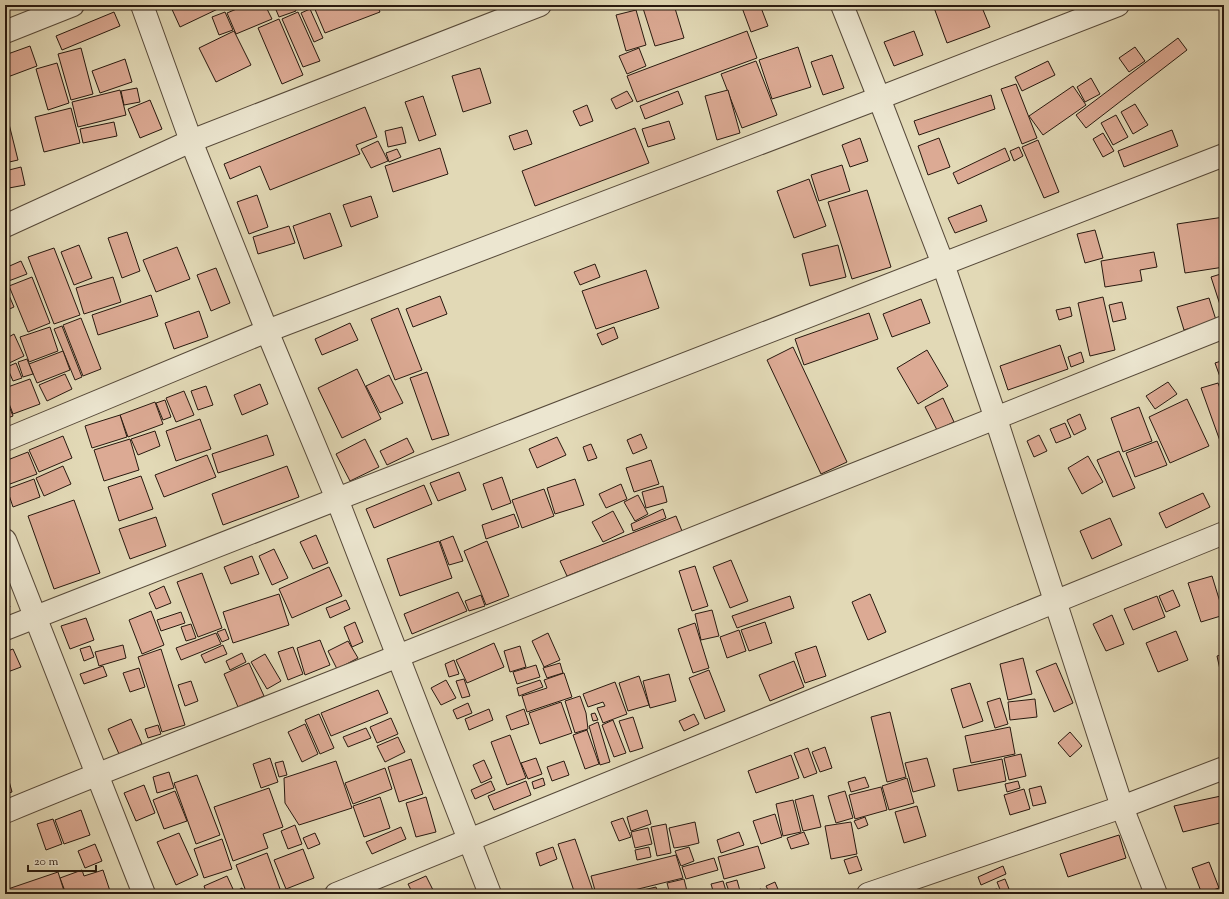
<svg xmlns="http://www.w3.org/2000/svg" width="1229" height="899" font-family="'Sorts Mill Goudy',serif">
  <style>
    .building { fill: #dcaa94; stroke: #28190f }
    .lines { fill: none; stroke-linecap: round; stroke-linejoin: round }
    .minor-casing { stroke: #564939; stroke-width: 24 }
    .minor { stroke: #ece6d0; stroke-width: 22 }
  </style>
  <rect width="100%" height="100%" fill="#e2d9b6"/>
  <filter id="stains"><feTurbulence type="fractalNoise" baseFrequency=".005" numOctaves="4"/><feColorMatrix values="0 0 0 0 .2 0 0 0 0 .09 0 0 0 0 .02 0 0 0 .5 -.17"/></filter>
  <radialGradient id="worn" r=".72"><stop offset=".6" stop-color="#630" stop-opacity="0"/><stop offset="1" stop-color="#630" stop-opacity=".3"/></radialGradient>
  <g class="building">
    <polygon points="170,5 221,5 222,7 180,27"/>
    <polygon points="246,5 265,5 272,19 236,34 227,13"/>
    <polygon points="274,5 294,5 296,11 279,17"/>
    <polygon points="318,5 377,5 380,12 325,33 314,7"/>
    <polygon points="642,5 674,5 684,38 655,46"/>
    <polygon points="741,5 760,5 768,26 751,32"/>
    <polygon points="933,5 981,5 990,27 947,43"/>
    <polygon points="310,9 323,38 314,42 301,13"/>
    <polygon points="636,10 646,45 626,51 616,15"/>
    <polygon points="114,12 120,26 62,50 56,36"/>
    <polygon points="225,12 233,30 219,35 212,17"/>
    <polygon points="298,12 320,61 303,67 282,19"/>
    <polygon points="279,19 303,75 282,84 258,28"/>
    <polygon points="234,31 251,65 216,82 199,48"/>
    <polygon points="747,31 757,58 637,102 627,76"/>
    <polygon points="914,31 923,55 894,66 884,42"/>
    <polygon points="1178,38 1187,50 1086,128 1076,115"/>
    <polygon points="30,46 37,66 5,78 5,55"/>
    <polygon points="798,47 811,87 772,99 759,60"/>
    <polygon points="1135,47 1145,61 1129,72 1119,58"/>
    <polygon points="81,48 93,94 71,100 58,54"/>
    <polygon points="639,48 646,66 627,74 619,56"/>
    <polygon points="832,55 844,88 823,95 811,62"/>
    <polygon points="125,59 132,82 100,93 92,71"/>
    <polygon points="756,61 777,115 742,128 721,74"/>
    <polygon points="1048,61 1055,75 1022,91 1015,77"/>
    <polygon points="57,63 69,103 48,110 36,69"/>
    <polygon points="480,68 491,103 463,112 452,76"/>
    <polygon points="1091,78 1100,94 1085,102 1077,87"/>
    <polygon points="1016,84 1037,138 1022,144 1001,89"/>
    <polygon points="1073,86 1086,105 1043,135 1029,116"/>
    <polygon points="137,88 140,102 124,105 121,91"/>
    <polygon points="120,90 126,115 78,127 72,102"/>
    <polygon points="728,90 740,133 717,140 705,96"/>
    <polygon points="627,91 633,101 616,109 611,99"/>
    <polygon points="678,91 683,104 645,119 640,106"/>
    <polygon points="991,95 995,109 919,135 914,121"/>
    <polygon points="423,96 436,135 419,141 405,102"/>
    <polygon points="150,100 162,129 140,138 128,109"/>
    <polygon points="1135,104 1148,125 1133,134 1121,112"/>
    <polygon points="587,105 593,121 580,126 573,111"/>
    <polygon points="365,107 377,137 356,145 360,154 270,190 260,166 230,179 224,164"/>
    <polygon points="71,108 80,143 44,152 35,117"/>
    <polygon points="1116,115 1128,137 1113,145 1101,123"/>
    <polygon points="669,121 675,139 648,147 642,129"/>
    <polygon points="114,122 117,136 83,143 80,129"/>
    <polygon points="9,124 18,160 5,163 5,125"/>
    <polygon points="402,127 406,143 388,147 385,131"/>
    <polygon points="635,128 649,163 535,206 522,171"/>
    <polygon points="527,130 532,144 514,150 509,136"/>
    <polygon points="1172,130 1178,146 1124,167 1118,151"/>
    <polygon points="1103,133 1114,151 1103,157 1093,139"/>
    <polygon points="860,138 868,161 850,167 842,145"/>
    <polygon points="939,138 950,167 928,175 918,146"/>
    <polygon points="1038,140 1059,192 1044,198 1022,147"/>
    <polygon points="378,141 388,161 371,168 361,149"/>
    <polygon points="1019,147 1023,156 1014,161 1010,151"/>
    <polygon points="440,148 448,174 393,192 385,166"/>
    <polygon points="1005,148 1010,160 958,184 953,173"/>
    <polygon points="397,149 401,157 389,162 386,153"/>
    <polygon points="842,165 850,191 819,201 811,175"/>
    <polygon points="21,167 25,185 9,188 5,171"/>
    <polygon points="809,179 826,226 794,238 777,191"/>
    <polygon points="867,190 891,267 852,279 828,202"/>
    <polygon points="257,195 268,227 249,234 237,202"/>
    <polygon points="371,196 378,217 351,227 343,205"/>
    <polygon points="981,205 987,221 955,233 948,218"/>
    <polygon points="330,213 342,246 304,259 293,226"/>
    <polygon points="1224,217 1224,267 1185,273 1177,224"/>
    <polygon points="289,226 295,243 258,254 253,237"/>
    <polygon points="1095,230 1103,258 1085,263 1077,234"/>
    <polygon points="127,232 140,271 122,278 108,238"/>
    <polygon points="79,245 92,278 74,285 61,252"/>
    <polygon points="838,245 846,277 810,286 802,254"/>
    <polygon points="177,247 190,279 156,292 143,260"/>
    <polygon points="54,248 80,315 54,324 28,257"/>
    <polygon points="1154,252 1157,267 1140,270 1142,281 1105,287 1101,261"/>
    <polygon points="21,261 27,274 6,282 5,279 5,268"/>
    <polygon points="595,264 600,277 580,285 574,272"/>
    <polygon points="216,268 230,303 211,311 197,275"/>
    <polygon points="646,270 659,308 596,329 582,291"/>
    <polygon points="1224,273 1224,314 1223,314 1211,277"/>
    <polygon points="32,277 50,323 28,332 9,286"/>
    <polygon points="113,277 121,302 84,314 76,288"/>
    <polygon points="5,286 14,307 5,311"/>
    <polygon points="151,295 158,316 98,335 92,315"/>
    <polygon points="440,296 447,314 413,327 406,309"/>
    <polygon points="1103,297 1115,350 1090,356 1078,303"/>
    <polygon points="1209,298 1216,320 1184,330 1177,307"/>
    <polygon points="921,299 930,323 892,337 883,314"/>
    <polygon points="1122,302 1126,319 1113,322 1109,305"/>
    <polygon points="1070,307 1072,316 1059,320 1056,310"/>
    <polygon points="398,308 422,370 395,380 371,319"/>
    <polygon points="199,311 208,337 174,349 165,323"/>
    <polygon points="869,313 878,339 804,365 795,339"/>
    <polygon points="81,318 101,369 83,376 63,325"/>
    <polygon points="350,323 358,340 322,355 315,339"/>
    <polygon points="62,326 82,377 75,380 54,329"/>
    <polygon points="50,327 58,351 29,362 20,337"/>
    <polygon points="614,327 618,338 602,345 597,334"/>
    <polygon points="14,334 24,356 5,365 5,339"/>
    <polygon points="1060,345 1068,369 1008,390 1000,366"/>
    <polygon points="793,347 847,462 821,474 767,360"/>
    <polygon points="927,350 948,386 918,404 897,368"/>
    <polygon points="63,351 70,370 37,383 29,364"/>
    <polygon points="1081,352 1084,362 1071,367 1068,357"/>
    <polygon points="27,359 33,374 23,377 18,362"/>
    <polygon points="1224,360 1224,388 1215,363"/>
    <polygon points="16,363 22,378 13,381 7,367"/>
    <polygon points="357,369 381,419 342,438 318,388"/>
    <polygon points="427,372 449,435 432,440 410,378"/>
    <polygon points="65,374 72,389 47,401 39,385"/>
    <polygon points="389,375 403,403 380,413 366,386"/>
    <polygon points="30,379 40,404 13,414 5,393 5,388"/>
    <polygon points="1168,382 1177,394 1155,409 1146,396"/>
    <polygon points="1218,383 1224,399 1224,440 1220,441 1201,388"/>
    <polygon points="260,384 268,404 242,415 234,395"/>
    <polygon points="206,386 213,405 198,410 191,391"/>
    <polygon points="184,391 194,415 176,422 166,398"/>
    <polygon points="5,396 13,416 5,419"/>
    <polygon points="943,398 954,422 937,430 925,407"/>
    <polygon points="1187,399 1209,446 1170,463 1149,417"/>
    <polygon points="165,400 171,417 163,420 156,403"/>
    <polygon points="155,402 163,424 128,437 120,415"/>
    <polygon points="1139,407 1152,441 1123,452 1111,418"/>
    <polygon points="1080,414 1086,429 1074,435 1067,420"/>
    <polygon points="120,415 127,437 92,448 85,426"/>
    <polygon points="200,419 211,449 176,461 166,431"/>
    <polygon points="1065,423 1071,437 1056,443 1050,429"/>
    <polygon points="155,431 160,446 138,455 131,439"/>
    <polygon points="641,434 647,448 633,454 627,440"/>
    <polygon points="267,435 274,455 218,473 212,454"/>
    <polygon points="1039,435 1047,451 1034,457 1027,441"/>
    <polygon points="63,436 72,458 39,472 29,450"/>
    <polygon points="557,437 566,455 537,468 529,449"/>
    <polygon points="407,438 414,452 387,465 380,451"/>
    <polygon points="130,439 139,470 104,481 94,450"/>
    <polygon points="365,439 379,467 350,481 336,454"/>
    <polygon points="1157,441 1167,465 1135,477 1126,453"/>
    <polygon points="591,444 597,458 588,461 583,447"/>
    <polygon points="1119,451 1135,488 1113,497 1097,460"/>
    <polygon points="28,452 37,474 10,484 5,471 5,461"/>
    <polygon points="207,455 216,477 164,497 155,475"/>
    <polygon points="1088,456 1103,482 1082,494 1068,468"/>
    <polygon points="651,460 659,484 634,492 626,468"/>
    <polygon points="63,466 71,484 44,496 36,478"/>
    <polygon points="287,466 299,497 223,525 212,494"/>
    <polygon points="459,472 466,490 438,501 430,483"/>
    <polygon points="141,476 153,509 119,521 108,487"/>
    <polygon points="502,477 511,503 492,510 483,484"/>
    <polygon points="34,479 40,497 13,507 7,489"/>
    <polygon points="575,479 584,505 555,514 547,488"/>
    <polygon points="621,484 627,499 606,508 599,494"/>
    <polygon points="424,485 432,504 374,528 366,509"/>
    <polygon points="663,486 667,502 646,508 642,492"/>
    <polygon points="544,489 554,516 522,528 512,500"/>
    <polygon points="1203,493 1210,507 1166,528 1159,513"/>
    <polygon points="638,495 648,514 635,521 624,502"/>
    <polygon points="74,500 100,573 54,589 28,516"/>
    <polygon points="663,509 666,518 633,531 631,524"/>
    <polygon points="613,511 624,532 603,542 592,522"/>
    <polygon points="514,514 519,527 486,539 482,525"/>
    <polygon points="676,516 682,531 567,576 560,561"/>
    <polygon points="156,517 166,546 130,559 119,529"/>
    <polygon points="1110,518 1122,545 1092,559 1080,531"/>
    <polygon points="316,535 328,563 313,569 300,542"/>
    <polygon points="453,536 463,561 449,565 440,541"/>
    <polygon points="439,541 452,578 400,596 387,559"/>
    <polygon points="487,541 509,596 486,605 464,551"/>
    <polygon points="274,549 288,578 272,585 259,556"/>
    <polygon points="252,556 259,574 231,584 224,567"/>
    <polygon points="731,560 748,601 730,608 713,567"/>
    <polygon points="695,566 708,606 692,611 679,571"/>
    <polygon points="329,567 342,596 292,618 279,589"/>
    <polygon points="202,573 222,628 198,637 177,582"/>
    <polygon points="1212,576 1224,615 1201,622 1188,583"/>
    <polygon points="164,586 171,603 156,609 149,593"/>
    <polygon points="1173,590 1180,606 1166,612 1159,596"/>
    <polygon points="458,592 467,611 412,634 404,614"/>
    <polygon points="279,594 289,625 233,643 223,612"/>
    <polygon points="870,594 886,632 868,640 852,602"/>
    <polygon points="481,595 485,606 469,611 465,601"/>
    <polygon points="790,596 794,608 737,628 732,616"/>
    <polygon points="1157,596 1165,617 1133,630 1124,609"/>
    <polygon points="5,598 7,598 10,607 5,609"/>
    <polygon points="346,600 350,609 330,618 326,608"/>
    <polygon points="712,610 719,636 701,640 695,614"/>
    <polygon points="151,611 164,645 142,654 129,620"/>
    <polygon points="181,612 185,623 161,631 157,620"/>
    <polygon points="1112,615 1124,644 1106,651 1093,624"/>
    <polygon points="86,618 94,640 70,649 61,626"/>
    <polygon points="355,622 363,642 352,647 344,627"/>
    <polygon points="765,622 772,643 749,651 741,630"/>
    <polygon points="695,623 709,668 693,673 678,629"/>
    <polygon points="191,624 196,638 186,641 181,627"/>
    <polygon points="225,629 229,639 222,642 217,632"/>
    <polygon points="739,630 746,651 727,658 720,637"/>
    <polygon points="1176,631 1188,660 1158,672 1146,643"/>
    <polygon points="216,633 221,644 181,660 176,648"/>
    <polygon points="548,633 560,660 544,667 532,641"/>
    <polygon points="320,640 330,665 305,675 297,648"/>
    <polygon points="348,641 358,658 337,669 328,651"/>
    <polygon points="494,643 504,667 467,683 456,660"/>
    <polygon points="123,645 126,658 99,666 95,652"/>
    <polygon points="223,645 227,654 205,663 201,655"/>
    <polygon points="90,646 94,657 84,661 80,649"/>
    <polygon points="520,646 526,667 510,672 504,651"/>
    <polygon points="816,646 826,676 805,683 795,653"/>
    <polygon points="293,647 303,674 288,680 278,652"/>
    <polygon points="13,649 21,667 5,673 5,652"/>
    <polygon points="161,649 185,725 162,732 138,657"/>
    <polygon points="242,653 246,662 230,670 226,661"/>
    <polygon points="265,654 281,681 267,689 251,662"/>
    <polygon points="1224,654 1224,688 1217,656"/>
    <polygon points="1023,658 1032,694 1008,700 1000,664"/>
    <polygon points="454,660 459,674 449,677 445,664"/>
    <polygon points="794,661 804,687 770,701 759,675"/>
    <polygon points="249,663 264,696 238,707 224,674"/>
    <polygon points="560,663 563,673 547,678 543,668"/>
    <polygon points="1056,663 1073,703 1054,712 1036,671"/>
    <polygon points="536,665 540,677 517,684 513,672"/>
    <polygon points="103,666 107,676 84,684 80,674"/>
    <polygon points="139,668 145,687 130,692 123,673"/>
    <polygon points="709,670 725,711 705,719 689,678"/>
    <polygon points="564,673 572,697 527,712 522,696 547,688 544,680"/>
    <polygon points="669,674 676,701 650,708 643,681"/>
    <polygon points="639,676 649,705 628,711 619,683"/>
    <polygon points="464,679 470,696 462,698 456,681"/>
    <polygon points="446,680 456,698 441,705 431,688"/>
    <polygon points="540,680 543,687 519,696 517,688"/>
    <polygon points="191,681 198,701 185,706 178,685"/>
    <polygon points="615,682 627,714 603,723 597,708 605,706 603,702 588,707 583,694"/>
    <polygon points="970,683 983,721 963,728 951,689"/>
    <polygon points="378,690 388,713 331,736 321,713"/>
    <polygon points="580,696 586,713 588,729 575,733 565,701"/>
    <polygon points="1000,698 1008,724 995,728 987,702"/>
    <polygon points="1035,699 1037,717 1010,720 1008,702"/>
    <polygon points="561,702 572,733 540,744 529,713"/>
    <polygon points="468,703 472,713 457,719 453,710"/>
    <polygon points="489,709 493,720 469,730 465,719"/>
    <polygon points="524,709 529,724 511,730 506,716"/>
    <polygon points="890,712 906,777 887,782 871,717"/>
    <polygon points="595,713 598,720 593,721 591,714"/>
    <polygon points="319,714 334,748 320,754 305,720"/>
    <polygon points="694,714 699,724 684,731 679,721"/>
    <polygon points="633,717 643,748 630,752 619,721"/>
    <polygon points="391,718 398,734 377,743 370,727"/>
    <polygon points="131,719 142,744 119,754 108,729"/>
    <polygon points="613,720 626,753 614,757 602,725"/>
    <polygon points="598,722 610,762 600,765 589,726"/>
    <polygon points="305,724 318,754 302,762 288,732"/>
    <polygon points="158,725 161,734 148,738 145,729"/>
    <polygon points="1010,727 1015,754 971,763 965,736"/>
    <polygon points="366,728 371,738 348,747 343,737"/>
    <polygon points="587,730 599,764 585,769 573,735"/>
    <polygon points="1070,732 1082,746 1070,757 1058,743"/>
    <polygon points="510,735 526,778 507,785 491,742"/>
    <polygon points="398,737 405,752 385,762 377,746"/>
    <polygon points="825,747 832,768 820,772 812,752"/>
    <polygon points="808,748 817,773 804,778 794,753"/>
    <polygon points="1021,754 1026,776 1009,780 1004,758"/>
    <polygon points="791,755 799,778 756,793 748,771"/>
    <polygon points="270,758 278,782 261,788 253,764"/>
    <polygon points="536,758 542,774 528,779 521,763"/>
    <polygon points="927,758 935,786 913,792 905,763"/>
    <polygon points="411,759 423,794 399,802 388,767"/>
    <polygon points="1002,759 1006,781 958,791 953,769"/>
    <polygon points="484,760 492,778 481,783 473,765"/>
    <polygon points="283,761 287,775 279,777 275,763"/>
    <polygon points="336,761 352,808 299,825 285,803 284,778"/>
    <polygon points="564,761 569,775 552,781 547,767"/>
    <polygon points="385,768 392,789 353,804 345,783"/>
    <polygon points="5,770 6,770 12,792 5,794"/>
    <polygon points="169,772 174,788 157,793 153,777"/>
    <polygon points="197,775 220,835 196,844 174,783"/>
    <polygon points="865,777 869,787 851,792 848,782"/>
    <polygon points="543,778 545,785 534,789 532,782"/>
    <polygon points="907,778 914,803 889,810 882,786"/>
    <polygon points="491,781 495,790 475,799 471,790"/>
    <polygon points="526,781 531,795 494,810 488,796"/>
    <polygon points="1018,781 1020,788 1007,792 1005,784"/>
    <polygon points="144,785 155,813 136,821 124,793"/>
    <polygon points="1041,786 1046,803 1033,806 1029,789"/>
    <polygon points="881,787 887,810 855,819 849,795"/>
    <polygon points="269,788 283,827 263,834 268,848 233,861 214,807"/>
    <polygon points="1024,789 1030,809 1010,815 1004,795"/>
    <polygon points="175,791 187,821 164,829 153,800"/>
    <polygon points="845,791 853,818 836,823 828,796"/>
    <polygon points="813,795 821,827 803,831 795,800"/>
    <polygon points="1221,796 1224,805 1224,822 1183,832 1174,806"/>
    <polygon points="380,797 390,828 364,837 353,806"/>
    <polygon points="426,797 436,832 416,837 406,803"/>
    <polygon points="793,800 801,832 783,836 776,804"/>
    <polygon points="917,806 926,836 904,843 895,812"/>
    <polygon points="81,810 90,835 64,844 55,820"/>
    <polygon points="647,810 651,824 631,831 627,817"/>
    <polygon points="775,814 782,837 761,844 753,821"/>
    <polygon points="865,817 868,825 858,829 854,821"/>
    <polygon points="623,818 631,837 619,841 611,822"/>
    <polygon points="53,819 62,844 46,850 37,824"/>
    <polygon points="695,822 699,843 687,846 674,848 669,828"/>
    <polygon points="851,822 857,854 831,859 825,826"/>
    <polygon points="666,824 671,853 657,856 651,827"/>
    <polygon points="295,825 302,844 288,849 281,831"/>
    <polygon points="401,827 406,839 372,854 366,842"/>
    <polygon points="648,828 652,844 635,848 631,832"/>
    <polygon points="739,832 744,845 721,853 717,840"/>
    <polygon points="804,832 809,844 791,849 787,838"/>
    <polygon points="179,833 198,875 176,885 157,842"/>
    <polygon points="315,833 320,844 308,849 303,838"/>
    <polygon points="1119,835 1126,858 1068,877 1060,854"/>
    <polygon points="222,839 232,869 204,878 194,849"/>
    <polygon points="575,839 594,894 575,894 558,844"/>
    <polygon points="95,844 102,861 85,868 78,851"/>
    <polygon points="758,846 765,868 724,879 718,857"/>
    <polygon points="553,847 557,859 540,866 536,853"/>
    <polygon points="649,847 651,857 637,860 635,850"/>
    <polygon points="689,847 694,861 681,866 675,851"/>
    <polygon points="303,849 314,878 286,889 274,860"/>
    <polygon points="267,853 280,889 266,894 247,894 236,865"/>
    <polygon points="676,855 683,878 618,894 596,894 591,876"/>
    <polygon points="857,856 862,870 849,874 844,860"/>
    <polygon points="714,858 718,870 686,879 682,867"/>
    <polygon points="1209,862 1219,888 1202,894 1192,868"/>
    <polygon points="1003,866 1006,874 981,885 978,877"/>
    <polygon points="82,870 84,876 103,870 111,894 66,894 60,878"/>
    <polygon points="58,872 65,894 5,894 5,890"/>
    <polygon points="227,876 233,889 221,894 207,894 204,886"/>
    <polygon points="426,876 435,894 413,894 408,884"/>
    <polygon points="684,879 687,891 677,894 670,894 667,883"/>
    <polygon points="1005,879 1009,889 1001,892 997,882"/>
    <polygon points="737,880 740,891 730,894 726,883"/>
    <polygon points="723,881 727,894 714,894 711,884"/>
    <polygon points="775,882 780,894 770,894 766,886"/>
    <polygon points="656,887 658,894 636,894 635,892"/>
    <polygon points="242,888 245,894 233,894 233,893"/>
    <polygon points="761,889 763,894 744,894"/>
    <polygon points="997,889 999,894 985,894 985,892"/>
  </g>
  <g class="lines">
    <defs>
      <g id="minor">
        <polyline points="142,5 191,141 267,331 337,499 490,894"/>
        <polyline points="842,5 879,98 943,264 995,416 1122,807 1156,894"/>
        <polyline points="5,32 73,5"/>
        <polyline points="5,226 191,141 540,5"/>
        <polyline points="5,440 267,331 879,98 1118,5"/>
        <polyline points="5,540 144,894"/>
        <polyline points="5,629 337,499 1224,155"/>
        <path d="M 5,812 C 137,757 271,707 403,654 C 677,544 950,434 1224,327"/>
        <polyline points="336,894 1224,533"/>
        <polyline points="868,894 1122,807 1224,768"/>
      </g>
    </defs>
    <use href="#minor" class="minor-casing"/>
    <use href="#minor" class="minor"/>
  </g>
  <rect width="1229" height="899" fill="none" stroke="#e2d9b6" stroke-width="20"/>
  <rect x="6" y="6" width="1217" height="887" fill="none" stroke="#28190f" stroke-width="2"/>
  <rect x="10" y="10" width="1209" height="879" fill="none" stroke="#28190f"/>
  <path d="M28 865v6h68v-6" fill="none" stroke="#28190f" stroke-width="2"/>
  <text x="34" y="865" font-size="12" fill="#28190f" stroke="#ece6d0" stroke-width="3" paint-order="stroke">20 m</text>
  <rect width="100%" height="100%" filter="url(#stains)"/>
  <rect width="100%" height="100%" fill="url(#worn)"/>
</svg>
